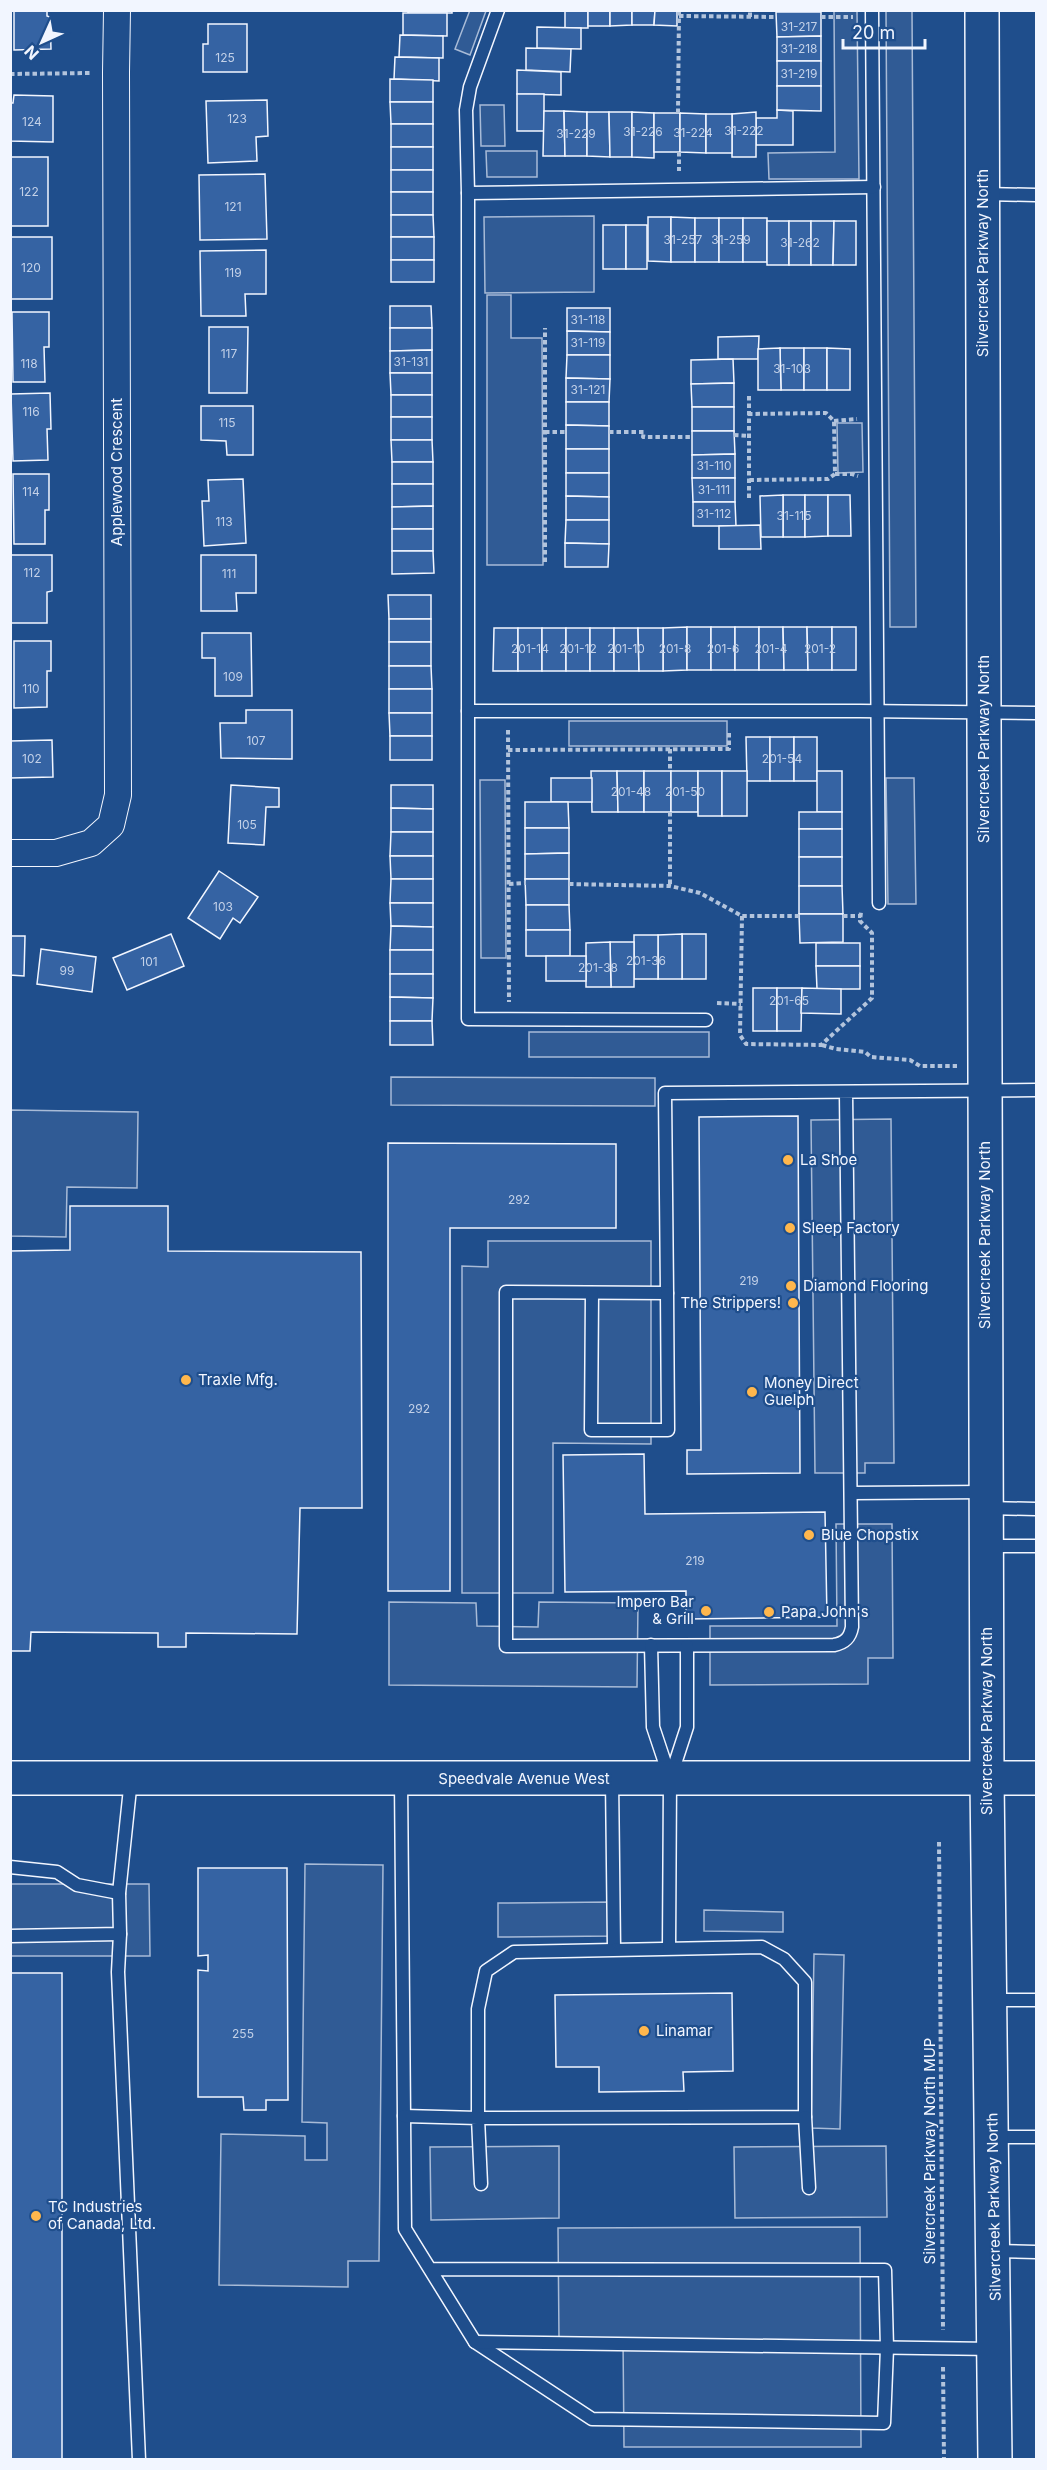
<svg xmlns="http://www.w3.org/2000/svg" width="1047" height="2470" font-family="Inter,sans-serif">
  <style>
    .parking { fill: #305b95; stroke: #a8bbd7; stroke-width: 1.5 }
    .building { fill: #3563a3; stroke: #f2f6ff; stroke-width: 1.5 }
    .lines { fill: none; stroke-linecap: round; stroke-linejoin: round }
    .lane-casing { stroke: #f2f6ff; stroke-width: 15 }
    .street-casing { stroke: #f2f6ff; stroke-width: 28 }
    .secondary-casing { stroke: #f2f6ff; stroke-width: 36 }
    .path { stroke: #b3c4dc; stroke-width: 4; stroke-dasharray: 4.5 3; stroke-linecap: butt }
    .lane { stroke: #1f4e8c; stroke-width: 12 }
    .street { stroke: #1f4e8c; stroke-width: 26 }
    .secondary { stroke: #1f4e8c; stroke-width: 33 }
    .poi-dot { fill: #ffb74d; stroke: #1f4e8c; stroke-width: 2 }
    .labels { text-anchor: middle; stroke-width: 4.5; stroke-linejoin: round; paint-order: stroke }
    .number-label { font-size: 12px; fill: #c3d1e8 }
    .street-label { font-size: 15px; fill: #f2f6ff; stroke: #1f4e8c }
    .poi-label { font-size: 15px; fill: #f2f6ff; stroke: #1f4e8c; text-anchor: start }
  </style>
  <rect width="100%" height="100%" fill="#1f4e8c"/>
  <g class="parking">
    <polygon points="470,10 486,11 470,55 455,49"/>
    <polygon points="834,11 857,11 859,179 769,179 768,153 835,152"/>
    <polygon points="886,11 912,11 916,627 890,627"/>
    <polygon points="480,105 504,105 505,146 481,146"/>
    <polygon points="486,151 537,151 537,177 487,177"/>
    <polygon points="594,216 594,292 485,293 484,217"/>
    <polygon points="487,295 511,295 511,338 542,338 543,565 487,565"/>
    <polygon points="837,423 862,423 863,472 838,473"/>
    <rect x="569" y="721" width="158" height="25"/>
    <polygon points="886,778 914,778 916,904 888,904"/>
    <polygon points="480,780 505,780 506,958 481,958"/>
    <rect x="529" y="1032" width="180" height="25"/>
    <polygon points="391,1077 655,1078 655,1106 391,1105"/>
    <polygon points="11,1110 138,1112 137,1188 67,1187 66,1237 11,1236"/>
    <polygon points="891,1119 894,1463 865,1463 865,1473 815,1473 811,1120"/>
    <polygon points="488,1241 651,1241 651,1444 553,1443 553,1593 462,1593 462,1266 488,1267"/>
    <polygon points="836,1524 892,1524 893,1658 868,1658 868,1684 710,1685 710,1626 837,1626"/>
    <polygon points="389,1602 476,1603 477,1626 538,1627 539,1602 638,1603 637,1687 389,1685"/>
    <polygon points="305,1864 383,1865 379,2261 348,2261 348,2287 219,2285 221,2134 305,2136 305,2160 327,2160 327,2123 302,2122"/>
    <polygon points="10,1884 149,1884 150,1956 11,1956"/>
    <polygon points="613,1902 613,1936 498,1937 498,1903"/>
    <polygon points="704,1910 783,1912 783,1932 704,1931"/>
    <polygon points="814,1954 844,1955 840,2129 811,2128"/>
    <polygon points="559,2146 559,2218 431,2220 430,2147"/>
    <polygon points="886,2146 887,2217 735,2218 734,2147"/>
    <polygon points="860,2227 861,2447 624,2447 623,2338 559,2338 558,2228"/>
  </g>
  <g class="building">
    <polygon points="14,10 47,10 47,16 50,17 51,49 14,50"/>
    <rect x="408" y="10" width="44" height="3"/>
    <rect x="565" y="10" width="23" height="18"/>
    <rect x="588" y="10" width="22" height="16"/>
    <polygon points="610,10 632,10 632,25 610,26"/>
    <polygon points="632,10 655,10 654,25 632,25"/>
    <polygon points="655,10 677,10 677,26 654,25"/>
    <polygon points="776,12 821,12 821,36 777,37"/>
    <polygon points="403,13 447,13 447,36 403,35"/>
    <polygon points="208,24 247,24 247,72 203,72 203,44 208,44"/>
    <polygon points="537,27 581,28 581,49 537,48"/>
    <polygon points="400,35 443,36 443,58 399,57"/>
    <polygon points="821,36 821,61 777,61 777,37"/>
    <polygon points="526,48 571,49 570,72 526,70"/>
    <polygon points="395,57 439,58 439,81 394,79"/>
    <rect x="777" y="61" width="44" height="25"/>
    <polygon points="517,70 561,72 561,95 517,94"/>
    <polygon points="390,79 433,80 433,102 390,102"/>
    <polygon points="777,86 821,86 821,111 777,110"/>
    <rect x="517" y="94" width="27" height="37"/>
    <polygon points="14,95 53,96 53,142 10,141 10,103 13,103"/>
    <polygon points="267,100 268,136 256,137 257,161 208,163 206,101"/>
    <polygon points="390,102 433,102 433,124 391,124"/>
    <polygon points="777,110 793,111 793,145 756,145 756,118 777,118"/>
    <polygon points="544,111 564,111 565,156 543,156"/>
    <polygon points="564,111 587,112 587,156 565,156"/>
    <polygon points="587,112 609,112 610,157 587,156"/>
    <polygon points="609,112 632,112 632,157 610,157"/>
    <polygon points="632,112 654,113 654,158 632,157"/>
    <polygon points="756,112 756,157 732,157 732,114"/>
    <rect x="654" y="113" width="26" height="39"/>
    <polygon points="680,113 706,114 706,153 680,152"/>
    <rect x="706" y="114" width="26" height="39"/>
    <rect x="391" y="124" width="42" height="23"/>
    <rect x="391" y="147" width="42" height="23"/>
    <rect x="10" y="157" width="38" height="69"/>
    <rect x="391" y="170" width="42" height="22"/>
    <polygon points="265,174 267,239 200,240 199,175"/>
    <rect x="391" y="192" width="42" height="23"/>
    <polygon points="391,215 433,215 434,237 391,237"/>
    <polygon points="648,217 671,217 671,262 648,261"/>
    <polygon points="671,217 695,218 695,262 671,262"/>
    <rect x="695" y="218" width="24" height="44"/>
    <rect x="719" y="218" width="24" height="44"/>
    <rect x="743" y="218" width="24" height="44"/>
    <rect x="767" y="221" width="22" height="44"/>
    <rect x="789" y="221" width="22" height="44"/>
    <polygon points="811,221 834,221 833,265 811,265"/>
    <polygon points="834,221 856,221 856,265 833,265"/>
    <rect x="603" y="225" width="23" height="44"/>
    <rect x="626" y="225" width="21" height="44"/>
    <rect x="10" y="237" width="42" height="62"/>
    <rect x="391" y="237" width="43" height="23"/>
    <polygon points="266,250 266,294 245,294 246,316 201,316 200,251"/>
    <rect x="391" y="260" width="43" height="22"/>
    <polygon points="390,306 431,306 432,328 390,328"/>
    <polygon points="567,308 610,308 610,332 567,331"/>
    <polygon points="12,312 49,312 49,347 44,347 45,382 13,382"/>
    <polygon points="209,327 248,327 247,393 209,393"/>
    <polygon points="390,328 432,328 432,350 390,351"/>
    <polygon points="567,331 610,332 610,355 567,355"/>
    <polygon points="759,336 758,359 718,359 718,337"/>
    <polygon points="780,348 804,348 804,390 781,390"/>
    <polygon points="780,348 781,390 758,390 758,349"/>
    <rect x="804" y="348" width="23" height="42"/>
    <polygon points="827,348 850,349 850,390 827,390"/>
    <polygon points="432,350 432,373 390,373 390,351"/>
    <polygon points="567,355 610,355 610,379 566,378"/>
    <polygon points="733,359 734,383 691,384 691,360"/>
    <polygon points="390,373 432,373 432,395 391,395"/>
    <polygon points="566,378 610,379 609,402 566,402"/>
    <polygon points="734,383 734,407 692,407 691,384"/>
    <polygon points="50,393 51,429 47,429 48,460 13,461 11,394"/>
    <rect x="391" y="395" width="41" height="22"/>
    <polygon points="566,402 609,402 609,426 566,425"/>
    <polygon points="201,406 253,406 253,455 227,455 226,441 201,440"/>
    <rect x="692" y="407" width="42" height="24"/>
    <rect x="391" y="417" width="41" height="23"/>
    <polygon points="566,425 609,426 609,449 566,449"/>
    <polygon points="692,431 734,431 735,454 692,455"/>
    <polygon points="391,440 432,440 433,462 392,462"/>
    <rect x="566" y="449" width="43" height="24"/>
    <polygon points="735,454 735,478 692,478 692,455"/>
    <rect x="392" y="462" width="41" height="22"/>
    <polygon points="566,473 609,473 609,497 566,496"/>
    <polygon points="13,474 49,474 49,510 45,510 45,544 14,544"/>
    <polygon points="692,478 735,478 735,502 693,502"/>
    <polygon points="243,479 246,543 204,546 202,501 209,501 208,480"/>
    <polygon points="392,484 433,484 433,506 392,507"/>
    <rect x="783" y="495" width="22" height="42"/>
    <polygon points="783,495 783,537 761,537 760,496"/>
    <polygon points="805,495 828,495 828,536 805,537"/>
    <polygon points="828,495 850,495 851,536 828,536"/>
    <polygon points="566,496 609,497 609,520 566,520"/>
    <polygon points="693,502 735,502 736,526 693,526"/>
    <polygon points="433,506 433,529 392,529 392,507"/>
    <polygon points="566,520 609,520 609,544 565,543"/>
    <polygon points="760,525 761,549 719,549 719,526"/>
    <rect x="392" y="529" width="41" height="22"/>
    <polygon points="565,543 609,544 608,567 565,567"/>
    <polygon points="392,551 433,551 434,573 392,574"/>
    <polygon points="11,555 52,555 52,591 47,592 47,623 11,623"/>
    <polygon points="201,555 256,555 256,593 236,593 237,611 201,611"/>
    <polygon points="388,595 431,595 431,619 389,619"/>
    <rect x="389" y="619" width="42" height="23"/>
    <polygon points="687,627 687,670 663,671 663,628"/>
    <rect x="687" y="627" width="24" height="43"/>
    <rect x="711" y="627" width="24" height="43"/>
    <rect x="735" y="627" width="24" height="43"/>
    <polygon points="759,627 783,627 784,670 759,670"/>
    <polygon points="783,627 807,627 808,670 784,670"/>
    <polygon points="807,627 832,627 832,670 808,670"/>
    <rect x="832" y="627" width="24" height="43"/>
    <polygon points="494,628 518,628 518,671 493,671"/>
    <rect x="518" y="628" width="24" height="43"/>
    <rect x="542" y="628" width="24" height="43"/>
    <rect x="566" y="628" width="24" height="43"/>
    <rect x="590" y="628" width="24" height="43"/>
    <polygon points="614,628 638,628 639,671 614,671"/>
    <polygon points="638,628 663,628 663,671 639,671"/>
    <polygon points="202,633 251,633 252,696 215,696 215,658 202,658"/>
    <polygon points="14,641 51,641 51,671 47,671 47,707 14,708"/>
    <rect x="389" y="642" width="42" height="24"/>
    <polygon points="389,666 431,666 432,689 389,689"/>
    <rect x="389" y="689" width="43" height="24"/>
    <polygon points="246,710 292,710 292,759 221,758 220,723 246,723"/>
    <polygon points="389,713 432,713 432,736 390,736"/>
    <rect x="390" y="736" width="42" height="24"/>
    <polygon points="746,737 770,737 770,781 747,781"/>
    <rect x="770" y="737" width="24" height="44"/>
    <rect x="794" y="737" width="23" height="44"/>
    <polygon points="52,740 53,777 10,778 10,741"/>
    <polygon points="591,771 617,771 618,812 592,812"/>
    <polygon points="617,771 644,771 644,812 618,812"/>
    <rect x="644" y="771" width="27" height="41"/>
    <rect x="671" y="771" width="27" height="41"/>
    <rect x="698" y="771" width="24" height="45"/>
    <rect x="722" y="771" width="25" height="45"/>
    <rect x="817" y="771" width="25" height="41"/>
    <rect x="551" y="778" width="41" height="24"/>
    <polygon points="231,785 279,788 279,807 266,807 264,845 228,843"/>
    <polygon points="391,785 433,785 433,809 391,808"/>
    <polygon points="525,802 568,802 569,828 525,828"/>
    <polygon points="391,808 433,809 433,832 391,832"/>
    <rect x="799" y="812" width="43" height="17"/>
    <polygon points="525,828 569,828 569,853 525,854"/>
    <rect x="799" y="829" width="43" height="28"/>
    <polygon points="391,832 433,832 433,856 390,856"/>
    <polygon points="569,853 569,879 525,879 525,854"/>
    <polygon points="390,856 433,856 433,879 391,879"/>
    <rect x="799" y="857" width="43" height="29"/>
    <polygon points="219,871 258,897 240,923 233,918 220,939 188,918"/>
    <polygon points="391,879 433,879 433,903 390,903"/>
    <polygon points="525,879 569,879 569,905 526,905"/>
    <polygon points="799,886 842,886 843,914 799,914"/>
    <polygon points="390,903 433,903 433,927 391,926"/>
    <polygon points="526,905 569,905 570,930 526,930"/>
    <polygon points="799,914 843,914 843,942 800,943"/>
    <polygon points="391,926 433,927 433,950 390,950"/>
    <rect x="526" y="930" width="44" height="26"/>
    <polygon points="171,934 184,966 127,990 113,958"/>
    <rect x="682" y="934" width="24" height="45"/>
    <polygon points="682,934 682,979 658,979 658,935"/>
    <rect x="634" y="935" width="24" height="44"/>
    <polygon points="10,936 25,936 24,976 10,975"/>
    <polygon points="610,942 634,942 634,987 611,987"/>
    <polygon points="610,942 611,987 586,987 586,943"/>
    <rect x="816" y="943" width="44" height="23"/>
    <polygon points="41,949 96,957 92,992 37,984"/>
    <rect x="390" y="950" width="43" height="24"/>
    <rect x="546" y="956" width="40" height="25"/>
    <polygon points="816,966 860,966 860,989 817,989"/>
    <polygon points="390,974 433,974 433,998 390,997"/>
    <rect x="753" y="988" width="24" height="43"/>
    <polygon points="777,988 802,988 801,1031 777,1031"/>
    <polygon points="802,988 841,989 841,1014 801,1013"/>
    <polygon points="390,997 433,998 432,1021 390,1021"/>
    <polygon points="390,1021 432,1021 433,1045 390,1045"/>
    <polygon points="798,1116 800,1473 687,1474 687,1450 701,1450 699,1117"/>
    <polygon points="388,1143 616,1144 616,1228 450,1228 450,1591 388,1591"/>
    <polygon points="70,1206 168,1206 168,1251 361,1252 362,1508 300,1508 297,1634 186,1633 186,1647 158,1647 158,1633 31,1632 30,1651 10,1651 10,1251 70,1250"/>
    <polygon points="644,1454 645,1514 825,1512 827,1617 686,1619 686,1591 565,1592 563,1455"/>
    <polygon points="198,1868 287,1868 288,2100 266,2100 266,2110 244,2110 243,2097 198,2097 198,1970 208,1971 208,1955 198,1956"/>
    <rect x="10" y="1973" width="52" height="487"/>
    <polygon points="732,1993 733,2071 683,2072 684,2091 599,2092 599,2067 556,2067 555,1995"/>
  </g>
  <g class="lines">
    <defs>
      <g id="lane">
        <polyline points="498,10 470,87 466,110 468,193 468,1019 706,1020"/>
        <polyline points="872,10 879,903"/>
        <polyline points="468,193 874,187"/>
        <polyline points="984,194 1036,195"/>
        <polyline points="468,711 860,711 1036,713"/>
        <path d="M 846,1093 L 852,1627 C 850,1638 845,1643 834,1645 L 506,1646 L 506,1292 L 667,1293 L 665,1093 L 1036,1090"/>
        <polyline points="592,1293 591,1430 668,1430 667,1293"/>
        <polyline points="851,1493 985,1492"/>
        <polyline points="987,1508 1036,1509"/>
        <polyline points="988,1546 1036,1546"/>
        <polyline points="651,1645 653,1727 669,1775"/>
        <polyline points="612,1779 614,1949"/>
        <polyline points="401,1780 405,2229 475,2342 592,2419 884,2423 887,2348 885,2270 430,2269"/>
        <polyline points="10,1867 57,1872 77,1885 119,1893"/>
        <polyline points="120,1934 118,1972 139,2460"/>
        <polyline points="10,1936 120,1934 119,1893 131,1779"/>
        <polygon points="762,1947 784,1959 805,1982 805,2117 478,2118 478,2009 486,1971 514,1952"/>
        <polyline points="669,1948 670,1779 687,1727 687,1646"/>
        <polyline points="991,2000 1036,2000"/>
        <polyline points="404,2116 478,2118 481,2184"/>
        <polyline points="805,2117 809,2188"/>
        <polyline points="993,2137 1036,2137"/>
        <polyline points="994,2251 1036,2252"/>
        <polyline points="475,2342 994,2349"/>
      </g>
      <polyline id="street" points="10,853 56,853 91,843 111,825 118,795 116,72 117,10"/>
      <g id="secondary">
        <polyline points="982,10 987,1779 995,2460"/>
        <polyline points="10,1778 1036,1778"/>
      </g>
    </defs>
    <use href="#lane" class="lane-casing"/>
    <use href="#street" class="street-casing"/>
    <use href="#secondary" class="secondary-casing"/>
    <g class="path">
      <polyline points="679,16 776,17"/>
      <polyline points="750,17 750,10"/>
      <polyline points="821,17 853,17"/>
      <polyline points="10,74 91,73"/>
      <polyline points="678,113 679,10"/>
      <polyline points="679,152 679,171"/>
      <polyline points="749,396 749,500"/>
      <polyline points="748,414 826,413 834,421 835,474 828,479 749,480"/>
      <polyline points="834,421 857,419"/>
      <polyline points="545,432 566,432"/>
      <polyline points="609,432 644,432 643,437 692,437"/>
      <polyline points="734,435 749,436"/>
      <polyline points="835,474 852,474 858,476"/>
      <polyline points="545,562 545,328"/>
      <polyline points="508,730 509,1002"/>
      <polyline points="670,749 670,771"/>
      <polyline points="508,750 729,749 729,730"/>
      <polyline points="670,812 670,886"/>
      <polyline points="509,884 526,883"/>
      <polyline points="569,884 670,886 700,893 742,916 800,916"/>
      <polyline points="742,916 740,1035 746,1044 821,1045 872,998 872,933 860,921 861,912"/>
      <polyline points="843,916 861,916"/>
      <polyline points="717,1003 741,1004"/>
      <polyline points="822,1045 836,1049 865,1052 871,1057 910,1060 920,1066 957,1066"/>
      <polyline points="939,1842 943,2330"/>
      <polyline points="943,2367 944,2460"/>
    </g>
    <use href="#lane" class="lane"/>
    <use href="#street" class="street"/>
    <use href="#secondary" class="secondary"/>
  </g>
  <g class="poi-dot">
    <circle cx="788" cy="1160" r="6"/>
    <circle cx="790" cy="1228" r="6"/>
    <circle cx="791" cy="1286" r="6"/>
    <circle cx="793" cy="1303" r="6"/>
    <circle cx="186" cy="1380" r="6"/>
    <circle cx="752" cy="1392" r="6"/>
    <circle cx="809" cy="1535" r="6"/>
    <circle cx="706" cy="1611" r="6"/>
    <circle cx="769" cy="1612" r="6"/>
    <circle cx="644" cy="2031" r="6"/>
    <circle cx="36" cy="2216" r="6"/>
  </g>
  <g class="labels">
    <g class="number-label">
      <text x="799" y="31">31-217</text>
      <text x="799" y="53">31-218</text>
      <text x="225" y="62">125</text>
      <text x="799" y="78">31-219</text>
      <text x="237" y="123">123</text>
      <text x="32" y="126">124</text>
      <text x="744" y="135">31-222</text>
      <text x="643" y="136">31-226</text>
      <text x="693" y="137">31-224</text>
      <text x="576" y="138">31-229</text>
      <text x="29" y="196">122</text>
      <text x="233" y="211">121</text>
      <text x="683" y="244">31-257</text>
      <text x="731" y="244">31-259</text>
      <text x="800" y="247">31-262</text>
      <text x="31" y="272">120</text>
      <text x="233" y="277">119</text>
      <text x="588" y="324">31-118</text>
      <text x="588" y="347">31-119</text>
      <text x="229" y="358">117</text>
      <text x="411" y="366">31-131</text>
      <text x="29" y="368">118</text>
      <text x="792" y="373">31-103</text>
      <text x="588" y="394">31-121</text>
      <text x="31" y="416">116</text>
      <text x="227" y="427">115</text>
      <text x="714" y="470">31-110</text>
      <text x="714" y="494">31-111</text>
      <text x="31" y="496">114</text>
      <text x="714" y="518">31-112</text>
      <text x="794" y="520">31-115</text>
      <text x="224" y="526">113</text>
      <text x="32" y="577">112</text>
      <text x="229" y="578">111</text>
      <text x="530" y="653">201-14</text>
      <text x="578" y="653">201-12</text>
      <text x="626" y="653">201-10</text>
      <text x="675" y="653">201-8</text>
      <text x="723" y="653">201-6</text>
      <text x="771" y="653">201-4</text>
      <text x="820" y="653">201-2</text>
      <text x="233" y="681">109</text>
      <text x="31" y="693">110</text>
      <text x="256" y="745">107</text>
      <text x="32" y="763">102</text>
      <text x="782" y="763">201-54</text>
      <text x="631" y="796">201-48</text>
      <text x="685" y="796">201-50</text>
      <text x="247" y="829">105</text>
      <text x="223" y="911">103</text>
      <text x="646" y="965">201-36</text>
      <text x="149" y="966">101</text>
      <text x="598" y="972">201-38</text>
      <text x="67" y="975">99</text>
      <text x="789" y="1005">201-65</text>
      <text x="519" y="1204">292</text>
      <text x="749" y="1285">219</text>
      <text x="419" y="1413">292</text>
      <text x="695" y="1565">219</text>
      <text x="243" y="2038">255</text>
    </g>
    <g class="street-label">
      <text transform="translate(983 263) rotate(-90)" y="5">Silvercreek Parkway North</text>
      <text transform="translate(117 472) rotate(-90)" y="5">Applewood Crescent</text>
      <text transform="translate(984 749) rotate(-90)" y="5">Silvercreek Parkway North</text>
      <text transform="translate(985 1235) rotate(-90)" y="5">Silvercreek Parkway North</text>
      <text transform="translate(987 1721) rotate(-90)" y="5">Silvercreek Parkway North</text>
      <text x="524" y="1784">Speedvale Avenue West</text>
      <text transform="translate(930 2151) rotate(-90)" y="5">Silvercreek Parkway North MUP</text>
      <text transform="translate(994 2207) rotate(-91)" y="5">Silvercreek Parkway North</text>
    </g>
    <g class="poi-label">
      <text x="800" y="1165">La Shoe</text>
      <text x="802" y="1233">Sleep Factory</text>
      <text x="803" y="1291">Diamond Flooring</text>
      <text x="781" y="1308" text-anchor="end">The Strippers!</text>
      <text x="198" y="1385">Traxle Mfg.</text>
      <text x="764" y="1388">Money Direct<tspan x="764" dy="17">Guelph</tspan></text>
      <text x="821" y="1540">Blue Chopstix</text>
      <text x="694" y="1607" text-anchor="end">Impero Bar<tspan x="694" dy="17">&amp; Grill</tspan></text>
      <text x="781" y="1617">Papa John's</text>
      <text x="656" y="2036">Linamar</text>
      <text x="48" y="2212">TC Industries<tspan x="48" dy="17">of Canada, Ltd.</tspan></text>
    </g>
  </g>
  <rect width="1047" height="2470" fill="none" stroke="#f2f6ff" stroke-width="24"/>
  <g transform="translate(42 42) rotate(225)" stroke="#1f4e8c" stroke-width="4.5" paint-order="stroke">
  <path d="M0-4.5L10 22L0 15L-10 22Z" fill="#f2f6ff"/>
  <text y="-9" font-size="16" font-weight="bold" text-anchor="middle" fill="#f2f6ff">N</text>
  </g>
  <path d="M843 39v9h82v-9" fill="none" stroke="#f2f6ff" stroke-width="3"/>
  <text x="852" y="39" font-size="18" fill="#f2f6ff" stroke="#1f4e8c" stroke-width="4.5" paint-order="stroke">20 m</text>
</svg>
